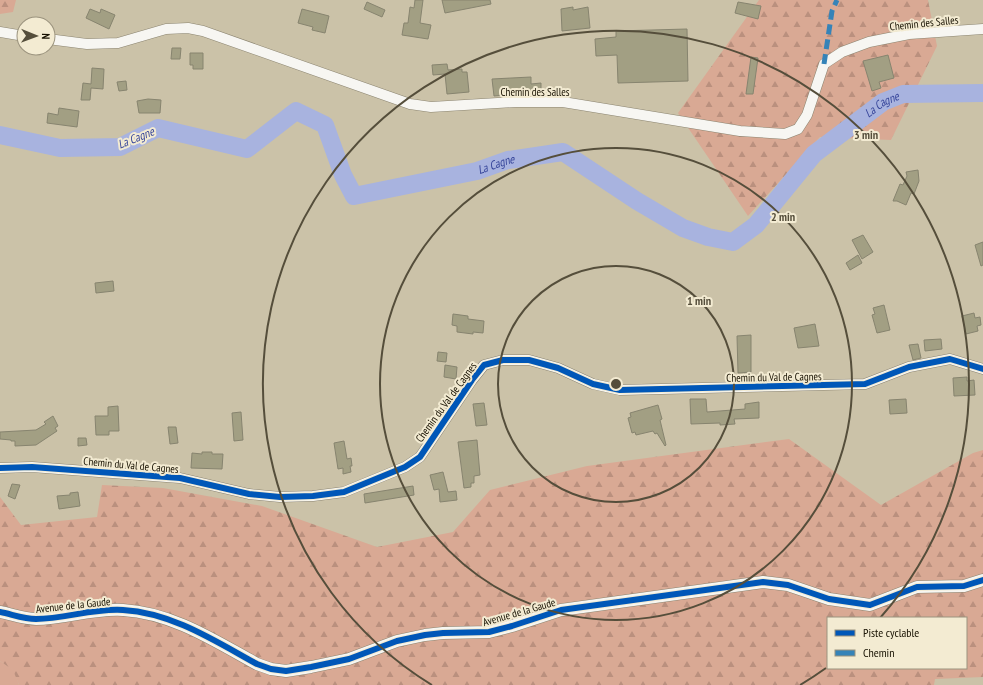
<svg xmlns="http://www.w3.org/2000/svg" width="983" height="685" font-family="'PT Sans Narrow',sans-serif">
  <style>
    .green { fill: #d9a994 }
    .forest { fill: url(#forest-firs); fill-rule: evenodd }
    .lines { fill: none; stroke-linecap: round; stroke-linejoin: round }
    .river { stroke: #a8b3df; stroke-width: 18 }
    .building { fill: #a29f83; stroke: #87846f }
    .minor-casing { stroke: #8b8470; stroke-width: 11 }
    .tertiary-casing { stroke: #8b8470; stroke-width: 13 }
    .minor { stroke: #f7f6f2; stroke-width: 10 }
    .tertiary { stroke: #f7f6f2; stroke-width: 12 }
    .quiet { stroke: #3583b8; stroke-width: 5; stroke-dasharray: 10 5; stroke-linecap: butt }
    .cycleway-casing { stroke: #f3ebd2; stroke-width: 8 }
    .cycleway { stroke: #0057b8; stroke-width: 6 }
    .ring { fill: none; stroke: #554e3b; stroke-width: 2 }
    .labels { text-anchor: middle; stroke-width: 4; stroke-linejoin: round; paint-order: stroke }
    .street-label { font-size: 11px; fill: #161001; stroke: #f3ebd2 }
    .water-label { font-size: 12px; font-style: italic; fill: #37469a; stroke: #f3ebd2 }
    .centre { fill: #554e3b; stroke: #f3ebd2; stroke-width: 2 }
    .ring-label { font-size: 12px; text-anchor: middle; font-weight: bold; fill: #554e3b; stroke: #f3ebd2; stroke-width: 4; stroke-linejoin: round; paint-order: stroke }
  </style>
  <defs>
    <pattern id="forest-firs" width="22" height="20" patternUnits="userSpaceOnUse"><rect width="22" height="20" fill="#d9a994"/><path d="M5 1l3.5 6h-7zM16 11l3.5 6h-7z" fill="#ba907e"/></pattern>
  </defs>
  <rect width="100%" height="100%" fill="#cbc2a8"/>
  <polygon class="green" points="0,661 14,670 19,685 0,685"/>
  <g class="forest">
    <polygon points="0,0 16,0 13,12 0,14"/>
    <polygon points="759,0 928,0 937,46 891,140 820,137 748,216 678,113"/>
    <path d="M 789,439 L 881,505 L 973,453 L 983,450 L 983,677 L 935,679 L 934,685 L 19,685 L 13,670 L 0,661 L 0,497 L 21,525 L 97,517 L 102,485 L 163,488 L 262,506 L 377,547 L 453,532 L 490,490 L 587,466 ZM 828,618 L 966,618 L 966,668 L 828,668 Z"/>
  </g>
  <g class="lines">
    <path class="river" id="s1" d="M 0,135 L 60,148 L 120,147 L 158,128 L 247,149 L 296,111 L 325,125 L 343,175 L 354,196 L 477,171 L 508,160 L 563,152 L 637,201 L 683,228 L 708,237 L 733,242 L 756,225 L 814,154 L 883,102 L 903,94 L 983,93"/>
  </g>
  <g class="building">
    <polygon points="415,0 423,0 420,23 431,25 428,39 402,35 404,23 408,23 410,7 414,8"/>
    <polygon points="442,0 490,0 491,4 445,13"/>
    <polygon points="367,2 385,10 382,17 364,9"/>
    <polygon points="738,2 761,6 758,19 735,13"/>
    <polygon points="573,7 573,10 588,7 590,28 562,31 561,9"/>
    <polygon points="90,9 100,13 101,9 115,15 109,29 86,18"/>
    <polygon points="302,9 329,16 325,33 312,30 313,27 298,23"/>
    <polygon points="687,29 688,81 618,83 617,55 596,56 595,39 616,37 616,31"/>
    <polygon points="172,48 181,48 180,59 171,59"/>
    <polygon points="190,53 203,53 203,69 193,69 193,65 190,65"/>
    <polygon points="888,55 894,78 879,82 881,88 872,91 863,61"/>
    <polygon points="751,57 758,58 753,94 746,94"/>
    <polygon points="447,64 448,70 462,69 462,72 467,72 469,92 447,94 445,74 433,75 432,65"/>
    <polygon points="92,68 104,69 103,89 91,88 90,100 81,100 83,83 91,84"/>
    <polygon points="531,77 531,84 541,83 541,92 494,96 492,79"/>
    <polygon points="126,81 127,90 119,91 117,82"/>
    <polygon points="148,99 161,100 160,113 139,113 137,101"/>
    <polygon points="59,108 79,111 77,127 47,123 48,113 58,115"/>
    <polygon points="918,170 919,181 914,194 911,193 906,205 897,201 893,201 900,184 903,185 907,176 906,172"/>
    <polygon points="863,235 873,252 862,259 852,240"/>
    <polygon points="983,242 983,265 981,266 975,245"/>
    <polygon points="858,255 862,263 850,270 846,263"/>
    <polygon points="113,281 114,291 96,293 95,283"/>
    <polygon points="884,305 890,330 877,333 872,315 875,314 873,308"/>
    <polygon points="974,313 975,318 980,317 981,325 977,326 978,331 966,334 962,316"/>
    <polygon points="453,314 468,316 468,319 484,321 483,333 473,332 473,334 457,332 457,326 452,325"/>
    <polygon points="815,324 819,346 798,348 794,328"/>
    <polygon points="751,335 751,372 738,373 737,336"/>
    <polygon points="941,339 942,349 925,351 924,340"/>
    <polygon points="918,344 921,358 913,360 909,345"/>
    <polygon points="438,352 447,353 446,362 437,361"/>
    <polygon points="445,365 457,367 456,379 444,377"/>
    <polygon points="967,377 967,381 974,380 975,395 954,396 953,378"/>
    <polygon points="690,399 706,399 707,412 745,409 745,404 759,402 759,418 734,419 735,424 720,425 720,423 691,424"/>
    <polygon points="906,399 907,413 890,414 889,400"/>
    <polygon points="484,403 487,425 476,426 473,404"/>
    <polygon points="658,405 662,419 660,420 666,445 665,446 657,433 655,434 653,431 636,435 635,432 632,433 628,418 631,417 630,413"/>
    <polygon points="118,406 119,431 109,431 109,435 96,435 95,416 108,416 108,407"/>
    <polygon points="241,412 243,440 234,441 232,413"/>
    <polygon points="53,416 58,426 55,428 57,431 36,445 15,446 15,441 11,441 11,440 0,439 0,432 36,430 46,424 44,422"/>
    <polygon points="168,427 176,427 178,443 170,444"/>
    <polygon points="78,438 86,438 87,445 78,446"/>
    <polygon points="477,440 480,475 474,476 474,483 471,483 471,487 464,488 458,442"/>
    <polygon points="344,441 347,459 351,458 352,466 350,466 351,472 343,474 343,468 338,469 334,443"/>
    <polygon points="202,452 212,452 212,454 223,454 222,469 191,468 192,453 202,454"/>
    <polygon points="443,472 448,492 456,491 457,500 440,502 439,489 434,490 430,475"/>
    <polygon points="12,484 20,485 15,499 8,496"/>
    <polygon points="413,486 414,495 365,503 364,494"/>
    <polygon points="78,492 80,506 59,509 57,496 70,495 70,493"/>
  </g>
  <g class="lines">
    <defs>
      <g id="minor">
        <polyline points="0,32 24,36"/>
        <polyline points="48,39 87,44 118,43 166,29 188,28 203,31 410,104 431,107 516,102 563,102 740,131 785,134 798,129 807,115 824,64 842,52 869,42 909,34 983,29"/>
        <polyline points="0,468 32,467 180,478 249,494 280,497 313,496 344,492 405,467 420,457 472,380 484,365 503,360 529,360 558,368 593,384 620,390 865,384 909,367 950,359 983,369"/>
      </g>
      <path id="tertiary" d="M 0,612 C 11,614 24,619 36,619 C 65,619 93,608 123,610 C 173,613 215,641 257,664 L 271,669 L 286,671 L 311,667 L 349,659 L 397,641 L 425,635 L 443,633 L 489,632 L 512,626 L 561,610 L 763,582 L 788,585 L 829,599 L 870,605 L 917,587 L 964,586 L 983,580"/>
    </defs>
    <use href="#minor" class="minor-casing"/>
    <use href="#tertiary" class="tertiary-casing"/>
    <use href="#minor" class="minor"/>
    <use href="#tertiary" class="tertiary"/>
    <polyline class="quiet" points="824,64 832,11 837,0"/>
    <defs>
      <g id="cycleway">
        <polyline points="0,468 32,467 180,478 249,494 280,497 313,496 344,492 405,467 420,457 472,380 484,365 503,360 529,360 558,368 593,384 620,390 865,384 909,367 950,359 983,369"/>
        <path d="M 0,612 C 11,614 24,619 36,619 C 65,619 93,608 123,610 C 173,613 215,641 257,664 L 271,669 L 286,671 L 311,667 L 349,659 L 397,641 L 425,635 L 443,633 L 489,632 L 512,626 L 561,610 L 763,582 L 788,585 L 829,599 L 870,605 L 917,587 L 964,586 L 983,580"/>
      </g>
    </defs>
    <use href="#cycleway" class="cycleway-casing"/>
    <use href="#cycleway" class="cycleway"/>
  </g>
  <g class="ring">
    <circle cx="616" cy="384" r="118"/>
    <circle cx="616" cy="384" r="236"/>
    <path d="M826 668A353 353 0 0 1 800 685M432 685A353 353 0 1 1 880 618"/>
  </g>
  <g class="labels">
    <g class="street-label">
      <text transform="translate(924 23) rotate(-6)" y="4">Chemin des Salles</text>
      <text x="535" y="96">Chemin des Salles</text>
      <text transform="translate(774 377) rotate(-1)" y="4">Chemin du Val de Cagnes</text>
      <text transform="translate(446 402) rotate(-54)" y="4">Chemin du Val de Cagnes</text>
      <text transform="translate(131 465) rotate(5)" y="4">Chemin du Val de Cagnes</text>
      <text transform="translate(73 605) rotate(-6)" y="4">Avenue de la Gaude</text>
      <text transform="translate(519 612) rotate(-16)" y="4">Avenue de la Gaude</text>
    </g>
    <g class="water-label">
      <text dy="4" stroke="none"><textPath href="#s1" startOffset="1039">La Cagne</textPath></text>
      <text transform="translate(136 138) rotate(-22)" y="4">La Cagne</text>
      <text dy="4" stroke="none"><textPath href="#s1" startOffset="572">La Cagne</textPath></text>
    </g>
  </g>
  <circle cx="616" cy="384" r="6" class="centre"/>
  <g class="ring-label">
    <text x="866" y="139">3 min</text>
    <text x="783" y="221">2 min</text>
    <text x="699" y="305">1 min</text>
  </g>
  <rect x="827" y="617" width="140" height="52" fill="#f3ebd2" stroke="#9b937e"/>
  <rect x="835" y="630" width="20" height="6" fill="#0057b8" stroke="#9b937e"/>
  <text x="863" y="637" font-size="12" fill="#161001">Piste cyclable</text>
  <rect x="835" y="650" width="20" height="6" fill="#3583b8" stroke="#9b937e"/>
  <text x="863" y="657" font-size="12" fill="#161001">Chemin</text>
  <g transform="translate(36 36) rotate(91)"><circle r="19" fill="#f3ebd2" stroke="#9b937e"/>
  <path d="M0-3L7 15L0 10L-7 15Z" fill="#554e3b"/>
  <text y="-6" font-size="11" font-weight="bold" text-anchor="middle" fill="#161001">N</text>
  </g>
</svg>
